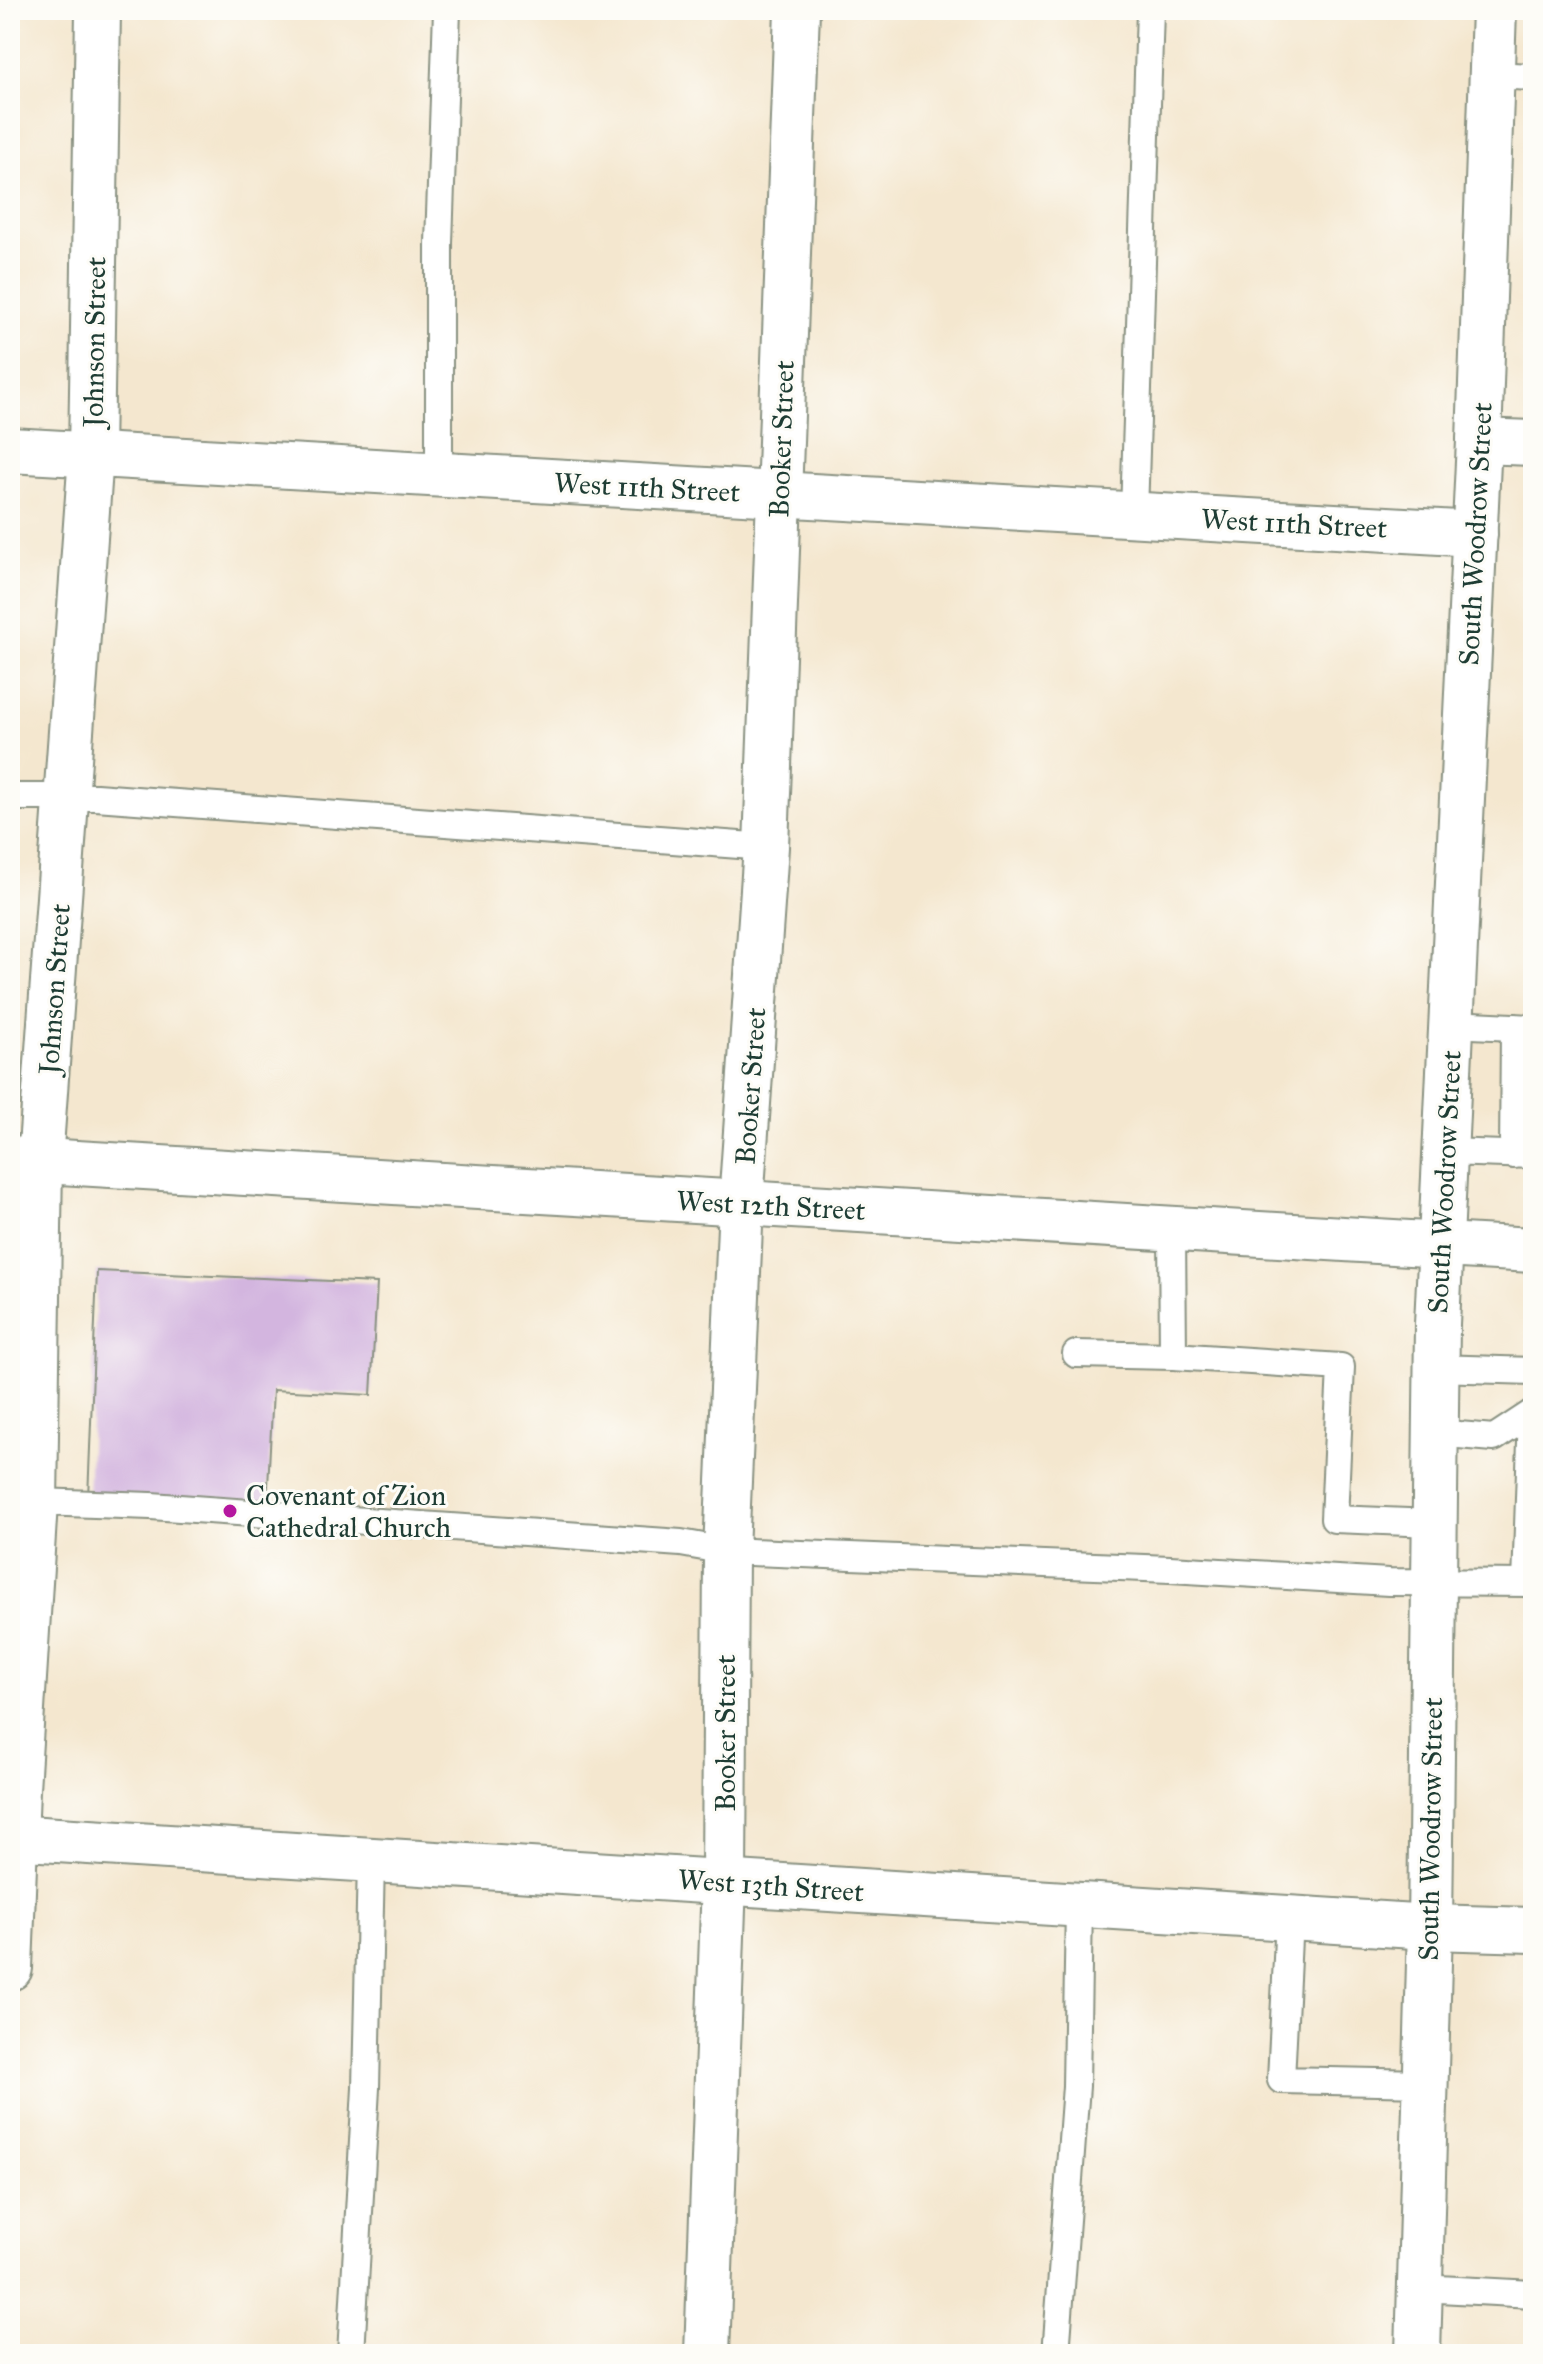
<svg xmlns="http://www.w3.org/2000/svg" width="1543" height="2364" font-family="'IM FELL Great Primer',serif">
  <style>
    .building { fill: #d3b5df }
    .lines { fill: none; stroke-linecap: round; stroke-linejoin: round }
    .service-casing { stroke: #8a9282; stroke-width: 30 }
    .minor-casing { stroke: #8a9282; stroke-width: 48 }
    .tertiary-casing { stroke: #8a9282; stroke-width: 48 }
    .secondary-casing { stroke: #8a9282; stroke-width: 48 }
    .service { stroke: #fff; stroke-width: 26 }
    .minor { stroke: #fff; stroke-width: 44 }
    .tertiary { stroke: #fff; stroke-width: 44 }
    .secondary { stroke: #fff; stroke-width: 44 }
    .poi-dot { fill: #b5179e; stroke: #fdfcf7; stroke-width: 3 }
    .labels { text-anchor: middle; stroke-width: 6; stroke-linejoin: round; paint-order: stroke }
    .street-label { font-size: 28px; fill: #1f3d34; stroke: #fdfcf7 }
    .poi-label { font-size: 28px; fill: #1f3d34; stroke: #fdfcf7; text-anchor: start }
  </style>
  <rect width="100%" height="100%" fill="#fdfcf7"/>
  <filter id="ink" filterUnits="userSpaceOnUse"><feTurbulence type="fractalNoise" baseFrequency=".0125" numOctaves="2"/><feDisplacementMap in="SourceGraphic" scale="16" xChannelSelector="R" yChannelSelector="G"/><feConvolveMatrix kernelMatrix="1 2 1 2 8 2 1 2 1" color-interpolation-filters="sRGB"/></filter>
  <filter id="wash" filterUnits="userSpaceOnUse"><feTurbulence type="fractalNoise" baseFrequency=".006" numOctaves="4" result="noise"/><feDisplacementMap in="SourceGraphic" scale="32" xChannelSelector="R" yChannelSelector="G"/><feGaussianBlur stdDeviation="1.8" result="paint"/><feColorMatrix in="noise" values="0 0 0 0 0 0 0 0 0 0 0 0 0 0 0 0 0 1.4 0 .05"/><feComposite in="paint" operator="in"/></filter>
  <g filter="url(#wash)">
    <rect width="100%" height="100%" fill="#f4e7cf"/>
    <g id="blocks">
      <polygon class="building" points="97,1271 377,1283 371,1395 273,1390 267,1506 88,1498"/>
    </g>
  </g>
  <g filter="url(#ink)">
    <use href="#blocks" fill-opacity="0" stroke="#8a9282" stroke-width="2"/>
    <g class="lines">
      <defs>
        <g id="service">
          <polyline points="1491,75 1533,77"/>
          <polyline points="439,475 439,243 447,10"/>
          <polyline points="1134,514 1150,10"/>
          <polyline points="10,797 96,797 766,847"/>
          <polyline points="1452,1024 1533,1028"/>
          <polyline points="1447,1152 1533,1155"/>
          <polyline points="1513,1155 1514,1027"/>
          <polyline points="1172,1229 1173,1356 1341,1367 1334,1519 1433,1523"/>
          <polyline points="1076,1354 1173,1356"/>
          <polyline points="1436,1368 1533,1371"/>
          <polyline points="1435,1433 1494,1438 1532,1413"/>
          <polyline points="10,1501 151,1506 681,1543 726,1551 1170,1569 1389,1582 1533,1583"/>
          <polyline points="1526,1583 1532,1413"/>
          <polyline points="1289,1918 1281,2080 1426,2083"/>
          <polyline points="1420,2288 1533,2294"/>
          <polyline points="351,2354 366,2088 371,1860"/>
          <polyline points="1056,2354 1076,2086 1079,1905"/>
        </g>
        <g id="minor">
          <polyline points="1479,441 1533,443"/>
          <polyline points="10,450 1475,534"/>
          <polyline points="10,1837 1430,1927 1533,1930"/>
          <polyline points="10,1968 17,1789 35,1503 40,1161 91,455 98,10"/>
          <polyline points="707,2354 724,1881 726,1551 741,1203 766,847 797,10"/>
        </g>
        <polyline id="tertiary" points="1443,1245 1533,1250"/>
        <g id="secondary">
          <polyline points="10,1159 1443,1245"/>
          <polyline points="1418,2354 1430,1927 1437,1324 1479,441 1494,10"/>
        </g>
      </defs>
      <use href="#service" class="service-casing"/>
      <use href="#minor" class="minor-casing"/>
      <use href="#tertiary" class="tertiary-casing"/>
      <use href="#secondary" class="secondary-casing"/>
      <use href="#service" class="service"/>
      <use href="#minor" class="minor"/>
      <use href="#tertiary" class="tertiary"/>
      <use href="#secondary" class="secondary"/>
    </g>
  </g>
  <circle class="poi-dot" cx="230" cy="1511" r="8"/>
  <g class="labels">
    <g class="street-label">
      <text transform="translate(94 342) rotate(-89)" y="10">Johnson Street</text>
      <text transform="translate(781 439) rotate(-88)" y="10">Booker Street</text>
      <text transform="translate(647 487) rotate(3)" y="10">West 11th Street</text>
      <text transform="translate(1294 523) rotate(3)" y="10">West 11th Street</text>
      <text transform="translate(1475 534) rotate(-87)" y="10">South Woodrow Street</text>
      <text transform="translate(54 989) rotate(-86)" y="10">Johnson Street</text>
      <text transform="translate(750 1086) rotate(-86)" y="10">Booker Street</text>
      <text transform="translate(1444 1182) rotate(-87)" y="10">South Woodrow Street</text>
      <text transform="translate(771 1205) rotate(3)" y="10">West 12th Street</text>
      <text transform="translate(725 1733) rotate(-90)" y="10">Booker Street</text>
      <text transform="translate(1430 1829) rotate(-89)" y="10">South Woodrow Street</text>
      <text transform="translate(771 1885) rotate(4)" y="10">West 13th Street</text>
    </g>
    <g class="poi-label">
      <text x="246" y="1505">Covenant of Zion<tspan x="246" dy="32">Cathedral Church</tspan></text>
    </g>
  </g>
  <rect width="1543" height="2364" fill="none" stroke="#fdfcf7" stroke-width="40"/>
</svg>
